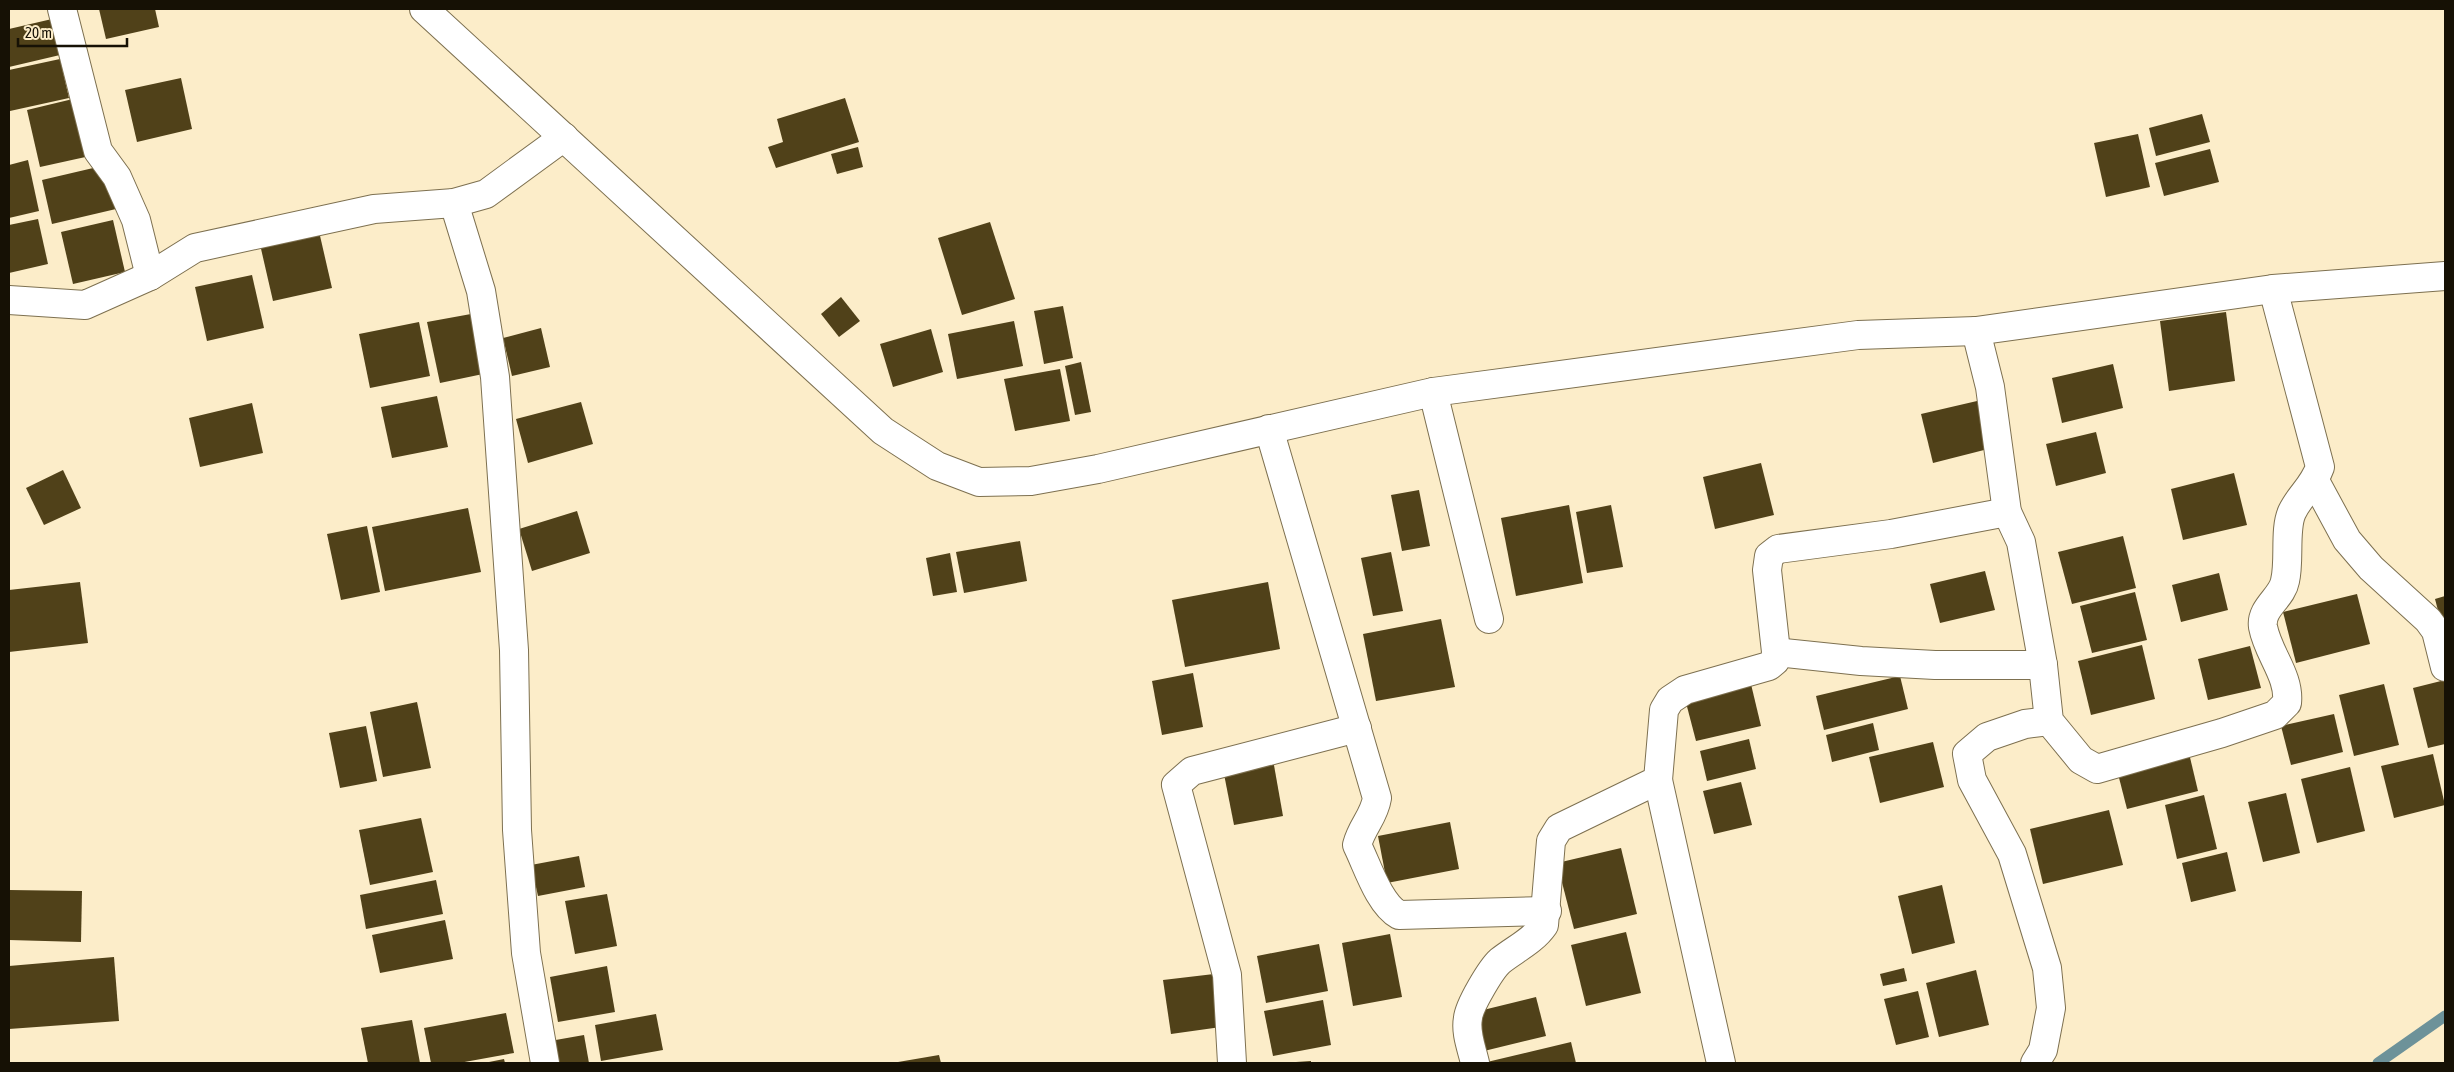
<svg xmlns="http://www.w3.org/2000/svg" width="2454" height="1072" font-family="'Asap Condensed',sans-serif">
  <style>
    .lines { fill: none; stroke-linecap: round; stroke-linejoin: round }
    .stream { stroke: #6d9299; stroke-width: 11 }
    .building { fill: #504119 }
    .minor-casing { stroke: #7d7050; stroke-width: 30 }
    .minor { stroke: #fff; stroke-width: 28 }
  </style>
  <rect width="100%" height="100%" fill="#fcedc9"/>
  <g class="lines">
    <polyline class="stream" points="2378,1063 2445,1016"/>
  </g>
  <g class="building">
    <polygon points="99,9 155,9 159,27 106,39"/>
    <polygon points="52,19 60,55 9,67 9,29"/>
    <polygon points="60,59 69,98 10,111 9,70"/>
    <polygon points="181,78 192,129 137,142 125,90"/>
    <polygon points="77,98 90,156 40,167 27,110"/>
    <polygon points="845,98 859,142 776,168 768,147 783,142 777,119"/>
    <polygon points="2202,114 2210,142 2156,156 2149,128"/>
    <polygon points="2138,134 2150,187 2106,197 2094,143"/>
    <polygon points="858,147 863,167 837,174 831,154"/>
    <polygon points="2210,149 2219,182 2164,196 2155,163"/>
    <polygon points="28,160 39,211 9,218 9,165"/>
    <polygon points="106,165 116,209 52,224 42,180"/>
    <polygon points="38,219 48,264 9,273 9,225"/>
    <polygon points="113,220 125,272 73,284 61,232"/>
    <polygon points="990,222 1015,299 962,315 938,238"/>
    <polygon points="318,227 332,288 273,301 259,240"/>
    <polygon points="252,275 264,328 207,341 195,287"/>
    <polygon points="841,297 860,321 839,337 821,314"/>
    <polygon points="1063,306 1073,358 1044,364 1034,311"/>
    <polygon points="2226,312 2235,381 2169,391 2160,321"/>
    <polygon points="471,314 483,374 440,383 427,322"/>
    <polygon points="1014,321 1023,366 957,379 948,334"/>
    <polygon points="419,322 430,376 370,388 359,334"/>
    <polygon points="541,328 550,367 512,376 503,338"/>
    <polygon points="931,329 943,372 893,387 880,344"/>
    <polygon points="1081,362 1091,412 1075,415 1065,366"/>
    <polygon points="2113,364 2123,408 2062,423 2052,378"/>
    <polygon points="1060,369 1070,421 1015,431 1004,379"/>
    <polygon points="437,396 448,447 392,458 381,407"/>
    <polygon points="1977,401 1988,449 1933,463 1921,414"/>
    <polygon points="581,402 593,444 528,463 516,419"/>
    <polygon points="252,403 263,453 200,467 189,418"/>
    <polygon points="2096,432 2106,473 2056,486 2046,444"/>
    <polygon points="1761,463 1774,515 1715,529 1703,477"/>
    <polygon points="63,470 81,508 44,525 26,488"/>
    <polygon points="2234,473 2247,525 2183,540 2171,489"/>
    <polygon points="1419,490 1430,546 1402,551 1391,495"/>
    <polygon points="1569,505 1583,583 1516,596 1501,518"/>
    <polygon points="1611,505 1623,567 1587,573 1576,512"/>
    <polygon points="468,508 481,572 385,591 372,527"/>
    <polygon points="577,511 590,553 532,571 519,529"/>
    <polygon points="367,526 380,592 341,600 327,534"/>
    <polygon points="2123,536 2136,588 2072,604 2058,552"/>
    <polygon points="1020,541 1027,581 964,593 956,552"/>
    <polygon points="1391,552 1403,611 1373,616 1361,558"/>
    <polygon points="950,553 957,592 933,596 926,558"/>
    <polygon points="1985,571 1995,610 1940,623 1930,584"/>
    <polygon points="2219,573 2228,610 2181,622 2172,585"/>
    <polygon points="80,582 88,643 9,652 9,590"/>
    <polygon points="1268,582 1280,649 1185,667 1172,600"/>
    <polygon points="2135,592 2147,640 2092,653 2080,606"/>
    <polygon points="2357,594 2370,644 2296,663 2283,612"/>
    <polygon points="2445,596 2445,637 2435,599"/>
    <polygon points="1441,619 1455,687 1376,701 1363,634"/>
    <polygon points="2142,645 2155,699 2091,715 2078,661"/>
    <polygon points="2250,646 2261,688 2208,700 2198,659"/>
    <polygon points="1193,673 1203,727 1162,735 1152,681"/>
    <polygon points="1900,676 1908,709 1824,730 1816,696"/>
    <polygon points="1750,680 1761,726 1696,741 1684,695"/>
    <polygon points="2445,680 2445,744 2428,748 2413,688"/>
    <polygon points="2384,684 2399,745 2354,756 2339,695"/>
    <polygon points="417,702 431,768 383,777 370,712"/>
    <polygon points="2334,714 2343,752 2291,765 2281,726"/>
    <polygon points="1873,723 1879,750 1832,762 1826,735"/>
    <polygon points="366,726 377,781 340,788 329,733"/>
    <polygon points="1749,739 1756,769 1707,781 1700,751"/>
    <polygon points="1933,742 1944,787 1880,803 1869,757"/>
    <polygon points="2188,749 2198,791 2127,809 2116,766"/>
    <polygon points="1272,754 1283,816 1234,825 1222,764"/>
    <polygon points="2433,754 2445,805 2394,818 2381,766"/>
    <polygon points="2350,767 2365,831 2317,843 2301,779"/>
    <polygon points="1741,782 1752,825 1714,834 1703,791"/>
    <polygon points="2286,793 2300,853 2263,862 2248,802"/>
    <polygon points="2204,795 2217,849 2177,859 2165,805"/>
    <polygon points="2109,810 2123,865 2043,884 2030,829"/>
    <polygon points="421,818 433,872 370,885 359,830"/>
    <polygon points="1450,822 1459,869 1387,883 1378,836"/>
    <polygon points="1621,848 1637,914 1574,929 1557,863"/>
    <polygon points="2227,852 2236,891 2191,902 2182,863"/>
    <polygon points="579,856 585,887 538,896 531,865"/>
    <polygon points="436,880 443,914 366,929 360,895"/>
    <polygon points="1942,885 1955,943 1912,954 1898,896"/>
    <polygon points="9,890 82,891 81,942 9,940"/>
    <polygon points="607,894 617,946 575,954 565,901"/>
    <polygon points="445,920 453,959 380,973 372,935"/>
    <polygon points="1626,932 1641,993 1586,1006 1571,945"/>
    <polygon points="1390,934 1402,997 1353,1006 1342,943"/>
    <polygon points="1319,944 1328,991 1266,1003 1257,956"/>
    <polygon points="114,957 119,1021 9,1029 9,966"/>
    <polygon points="607,966 615,1012 558,1022 550,977"/>
    <polygon points="1904,968 1907,981 1883,986 1880,974"/>
    <polygon points="1976,970 1989,1025 1939,1037 1926,983"/>
    <polygon points="1214,974 1221,1027 1171,1034 1163,980"/>
    <polygon points="1918,991 1929,1037 1896,1045 1884,999"/>
    <polygon points="1536,997 1546,1036 1484,1051 1475,1012"/>
    <polygon points="1323,1000 1331,1045 1273,1056 1264,1011"/>
    <polygon points="506,1013 514,1053 459,1063 431,1063 424,1028"/>
    <polygon points="656,1014 663,1050 601,1061 595,1025"/>
    <polygon points="412,1020 420,1063 368,1063 361,1028"/>
    <polygon points="584,1035 589,1063 554,1063 550,1041"/>
    <polygon points="1571,1042 1576,1063 1487,1063 1487,1062"/>
    <polygon points="939,1055 941,1063 898,1063 898,1062"/>
    <polygon points="504,1059 505,1063 489,1063 489,1062"/>
    <polygon points="1311,1061 1311,1063 1296,1063 1296,1062"/>
  </g>
  <g class="lines">
    <defs>
      <g id="minor">
        <polyline points="62,9 98,151 117,177 136,220 150,276"/>
        <polyline points="424,9 883,431 937,466 979,482 1031,481 1098,469 1433,392 1858,335 1976,331 2273,289 2445,276"/>
        <polyline points="454,203 481,291 495,377 514,650 517,830 526,953 545,1063"/>
        <polyline points="9,300 85,305 150,276 195,248 374,209 454,203 486,194 564,137"/>
        <path d="M 1976,331 L 1990,387 L 2007,512 L 2021,542 L 2043,665 L 2049,721 L 2081,760 L 2097,769 L 2222,733 L 2275,715 L 2287,703 C 2290,676 2268,654 2263,627 C 2260,608 2282,598 2285,581 C 2290,561 2284,529 2292,512 C 2300,495 2313,487 2320,467 L 2273,289"/>
        <polyline points="1433,392 1489,619"/>
        <path d="M 1269,429 L 1377,798 C 1374,817 1362,826 1357,845 C 1367,865 1379,904 1399,915 L 1547,911"/>
        <polyline points="2315,481 2347,540 2371,568 2428,620 2436,631 2445,667"/>
        <polyline points="1776,652 1861,661 1935,665 2043,665"/>
        <polyline points="1658,780 1721,1063"/>
        <polyline points="1232,1063 1227,975 1176,785 1192,771 1357,728"/>
        <path d="M 1475,1063 C 1472,1049 1465,1033 1468,1018 C 1469,1006 1491,969 1500,961 C 1515,949 1533,941 1544,925 L 1551,841 L 1559,828 L 1658,780 L 1664,710 L 1670,700 L 1685,690 L 1769,666 L 1775,661 L 1776,652 L 1767,570 L 1769,556 L 1778,549 L 1891,534 L 2007,512"/>
        <polyline points="2035,1063 2043,1050 2051,1008 2047,968 2012,854 1972,780 1967,754 1987,737 2025,724 2049,721"/>
      </g>
    </defs>
    <use href="#minor" class="minor-casing"/>
    <use href="#minor" class="minor"/>
  </g>
  <rect width="2454" height="1072" fill="none" stroke="#161105" stroke-width="20"/>
  <path d="M18 38v8h109v-8" fill="none" stroke="#161105" stroke-width="2.5"/>
  <text x="25" y="38" font-size="15" fill="#161105" stroke="#fcedc9" stroke-width="4" paint-order="stroke">20 m</text>
</svg>
